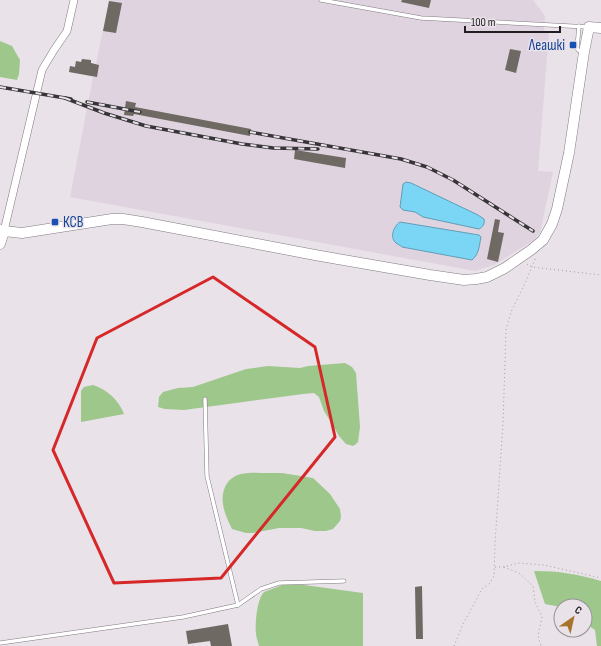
<svg xmlns="http://www.w3.org/2000/svg" width="601" height="646" font-family="'Sofia Sans Condensed',sans-serif">
  <style>
    .built { fill: #e0d3e0 }
    .green { fill: #9dc78b }
    .water { fill: #7bd5f5; stroke: #609eb5 }
    .building { fill: #6f6963 }
    .lines { fill: none; stroke-linecap: round; stroke-linejoin: round }
    .lane-casing { stroke: #807b81; stroke-width: 4.5 }
    .street-casing { stroke: #807b81; stroke-width: 8 }
    .secondary-casing { stroke: #807b81; stroke-width: 11 }
    .path { stroke: #a39ea3; stroke-width: 1; stroke-dasharray: 1 3; stroke-linecap: butt }
    .lane { stroke: #fff; stroke-width: 3.5 }
    .street { stroke: #fff; stroke-width: 7 }
    .secondary { stroke: #fff; stroke-width: 10 }
    .rail-casing { stroke: #373537; stroke-width: 3.5 }
    .rail { stroke: #e9e2e9; stroke-width: 2; stroke-dasharray: 6; stroke-linecap: butt }
    .marked { fill: none; stroke: #d62828; stroke-width: 3; stroke-linejoin: round }
    .transit-dot { fill: #1a4fb4; stroke: #e9e2e9; stroke-width: 1.5 }
    .labels { text-anchor: middle; stroke-width: 3; stroke-linejoin: round; paint-order: stroke }
    .transit-label { font-size: 15px; fill: #164399; stroke: #e9e2e9; text-anchor: end }
  </style>
  <rect width="100%" height="100%" fill="#e9e2e9"/>
  <polygon class="built" points="109,0 533,0 545,16 544,33 549,33 538,171 553,172 540,233 534,240 494,265 475,271 70,197 93,77 69,72 70,66 75,67 76,61 81,62 82,59 91,60 91,63 96,64"/>
  <g class="green">
    <polygon points="0,41 12,46 20,60 19,74 17,80 0,77"/>
    <polygon points="345,363 352,367 356,373 360,427 358,442 356,444 353,446 346,444 339,436 332,424 324,411 319,397 314,393 303,394 184,410 165,409 158,407 159,397 163,392 178,388 193,387 246,369 268,366 300,368 308,366"/>
    <path d="M 93,385 C 106,389 119,400 124,414 L 81,422 L 81,391 L 84,387 Z"/>
    <path d="M 269,473 L 282,473 L 313,478 L 330,494 L 340,509 L 341,517 L 340,521 L 333,529 L 326,531 L 315,531 L 301,528 L 279,528 L 253,533 L 246,533 L 232,529 C 225,515 217,497 228,482 C 231,478 236,475 241,474 C 250,472 260,473 269,473 Z"/>
    <path d="M 534,571 C 559,571 577,574 601,581 L 601,646 L 597,646 L 595,630 L 585,623 L 585,606 L 561,606 L 561,607 L 545,604 Z"/>
    <path d="M 285,584 L 304,585 L 363,593 L 363,646 L 259,646 C 258,642 256,637 256,633 C 255,623 257,599 264,592 Z"/>
  </g>
  <g class="water">
    <path d="M 406,182 L 411,183 L 478,215 L 484,219 C 485,224 483,227 479,229 L 423,217 L 420,215 L 415,212 L 403,210 L 400,207 L 403,184 Z"/>
    <path d="M 400,222 L 479,235 L 481,237 C 479,247 479,254 472,260 L 402,247 C 400,245 397,244 396,243 C 389,237 394,226 400,222 Z"/>
  </g>
  <g class="building">
    <polygon points="402,0 431,0 429,8 401,2"/>
    <polygon points="109,1 122,3 116,33 103,31"/>
    <polygon points="510,49 521,51 516,73 505,70"/>
    <polygon points="82,59 91,60 91,63 99,65 97,77 69,72 70,66 75,67 76,61 81,62"/>
    <polygon points="126,101 136,103 135,107 251,129 250,136 134,114 133,116 124,115"/>
    <polygon points="295,150 346,158 345,168 294,159"/>
    <polygon points="495,219 500,220 498,232 504,233 498,262 487,259"/>
    <polygon points="422,586 423,639 416,639 415,587"/>
    <polygon points="228,624 232,646 211,646 210,641 188,644 186,631"/>
  </g>
  <g class="lines">
    <defs>
      <g id="lane">
        <polyline points="321,0 421,18 588,27"/>
        <polyline points="579,26 577,48 578,50 582,52"/>
        <polyline points="205,399 207,476 238,605"/>
        <polyline points="0,643 183,617 238,605 261,589 279,583 344,581"/>
      </g>
      <polyline id="street" points="0,228 4,231 42,70 54,50 67,31 74,0"/>
      <polyline id="secondary" points="0,244 4,231 22,233 112,219 123,219 142,222 315,255 430,275 464,280 476,279 487,277 505,268 531,250 543,240 552,224 557,209 569,153 584,52 589,27 601,28"/>
    </defs>
    <use href="#lane" class="lane-casing"/>
    <use href="#street" class="street-casing"/>
    <use href="#secondary" class="secondary-casing"/>
    <g class="path">
      <polyline points="527,264 532,267 601,275"/>
      <polyline points="495,567 503,567 519,563 544,565 601,578"/>
      <polyline points="504,567 519,573 533,586 535,602 542,617 538,636 541,646"/>
      <polyline points="454,646 463,624 482,589 490,583 494,576 495,543 503,424 506,330 511,312 526,281 536,257"/>
    </g>
    <use href="#lane" class="lane"/>
    <use href="#street" class="street"/>
    <use href="#secondary" class="secondary"/>
    <defs>
      <g id="rail">
        <polyline points="0,87 71,99"/>
        <polyline points="65,98 104,113 146,126 242,144 273,148 318,149"/>
        <polyline points="87,102 140,112"/>
        <polyline points="250,132 401,159 427,167 453,180 533,231"/>
      </g>
    </defs>
    <use href="#rail" class="rail-casing"/>
    <use href="#rail" class="rail"/>
  </g>
  <path class="marked" d="M 213,277 L 315,347 L 335,437 L 221,578 L 114,583 L 53,450 L 97,338 Z"/>
  <g class="transit-dot">
    <rect x="569" y="41" width="8" height="8" rx="2"/>
    <rect x="51" y="218" width="8" height="8" rx="2"/>
  </g>
  <g class="labels">
    <g class="transit-label">
      <text x="565" y="50">Леашкі</text>
      <text x="63" y="227" text-anchor="start">КСВ</text>
    </g>
  </g>
  <g transform="translate(573 618) rotate(34)"><circle r="19" fill="#e9e2e9" stroke="#999499"/>
  <path d="M0-3L7 15L0 10L-7 15Z" fill="#a8732c"/>
  <text y="-6" font-size="11" font-weight="bold" text-anchor="middle" fill="#201e20">С</text>
  </g>
  <path d="M465 26v6h95v-6" fill="none" stroke="#201e20" stroke-width="2"/>
  <text x="471" y="26" font-size="12" fill="#201e20" stroke="#e9e2e9" stroke-width="3" paint-order="stroke">100 m</text>
</svg>
